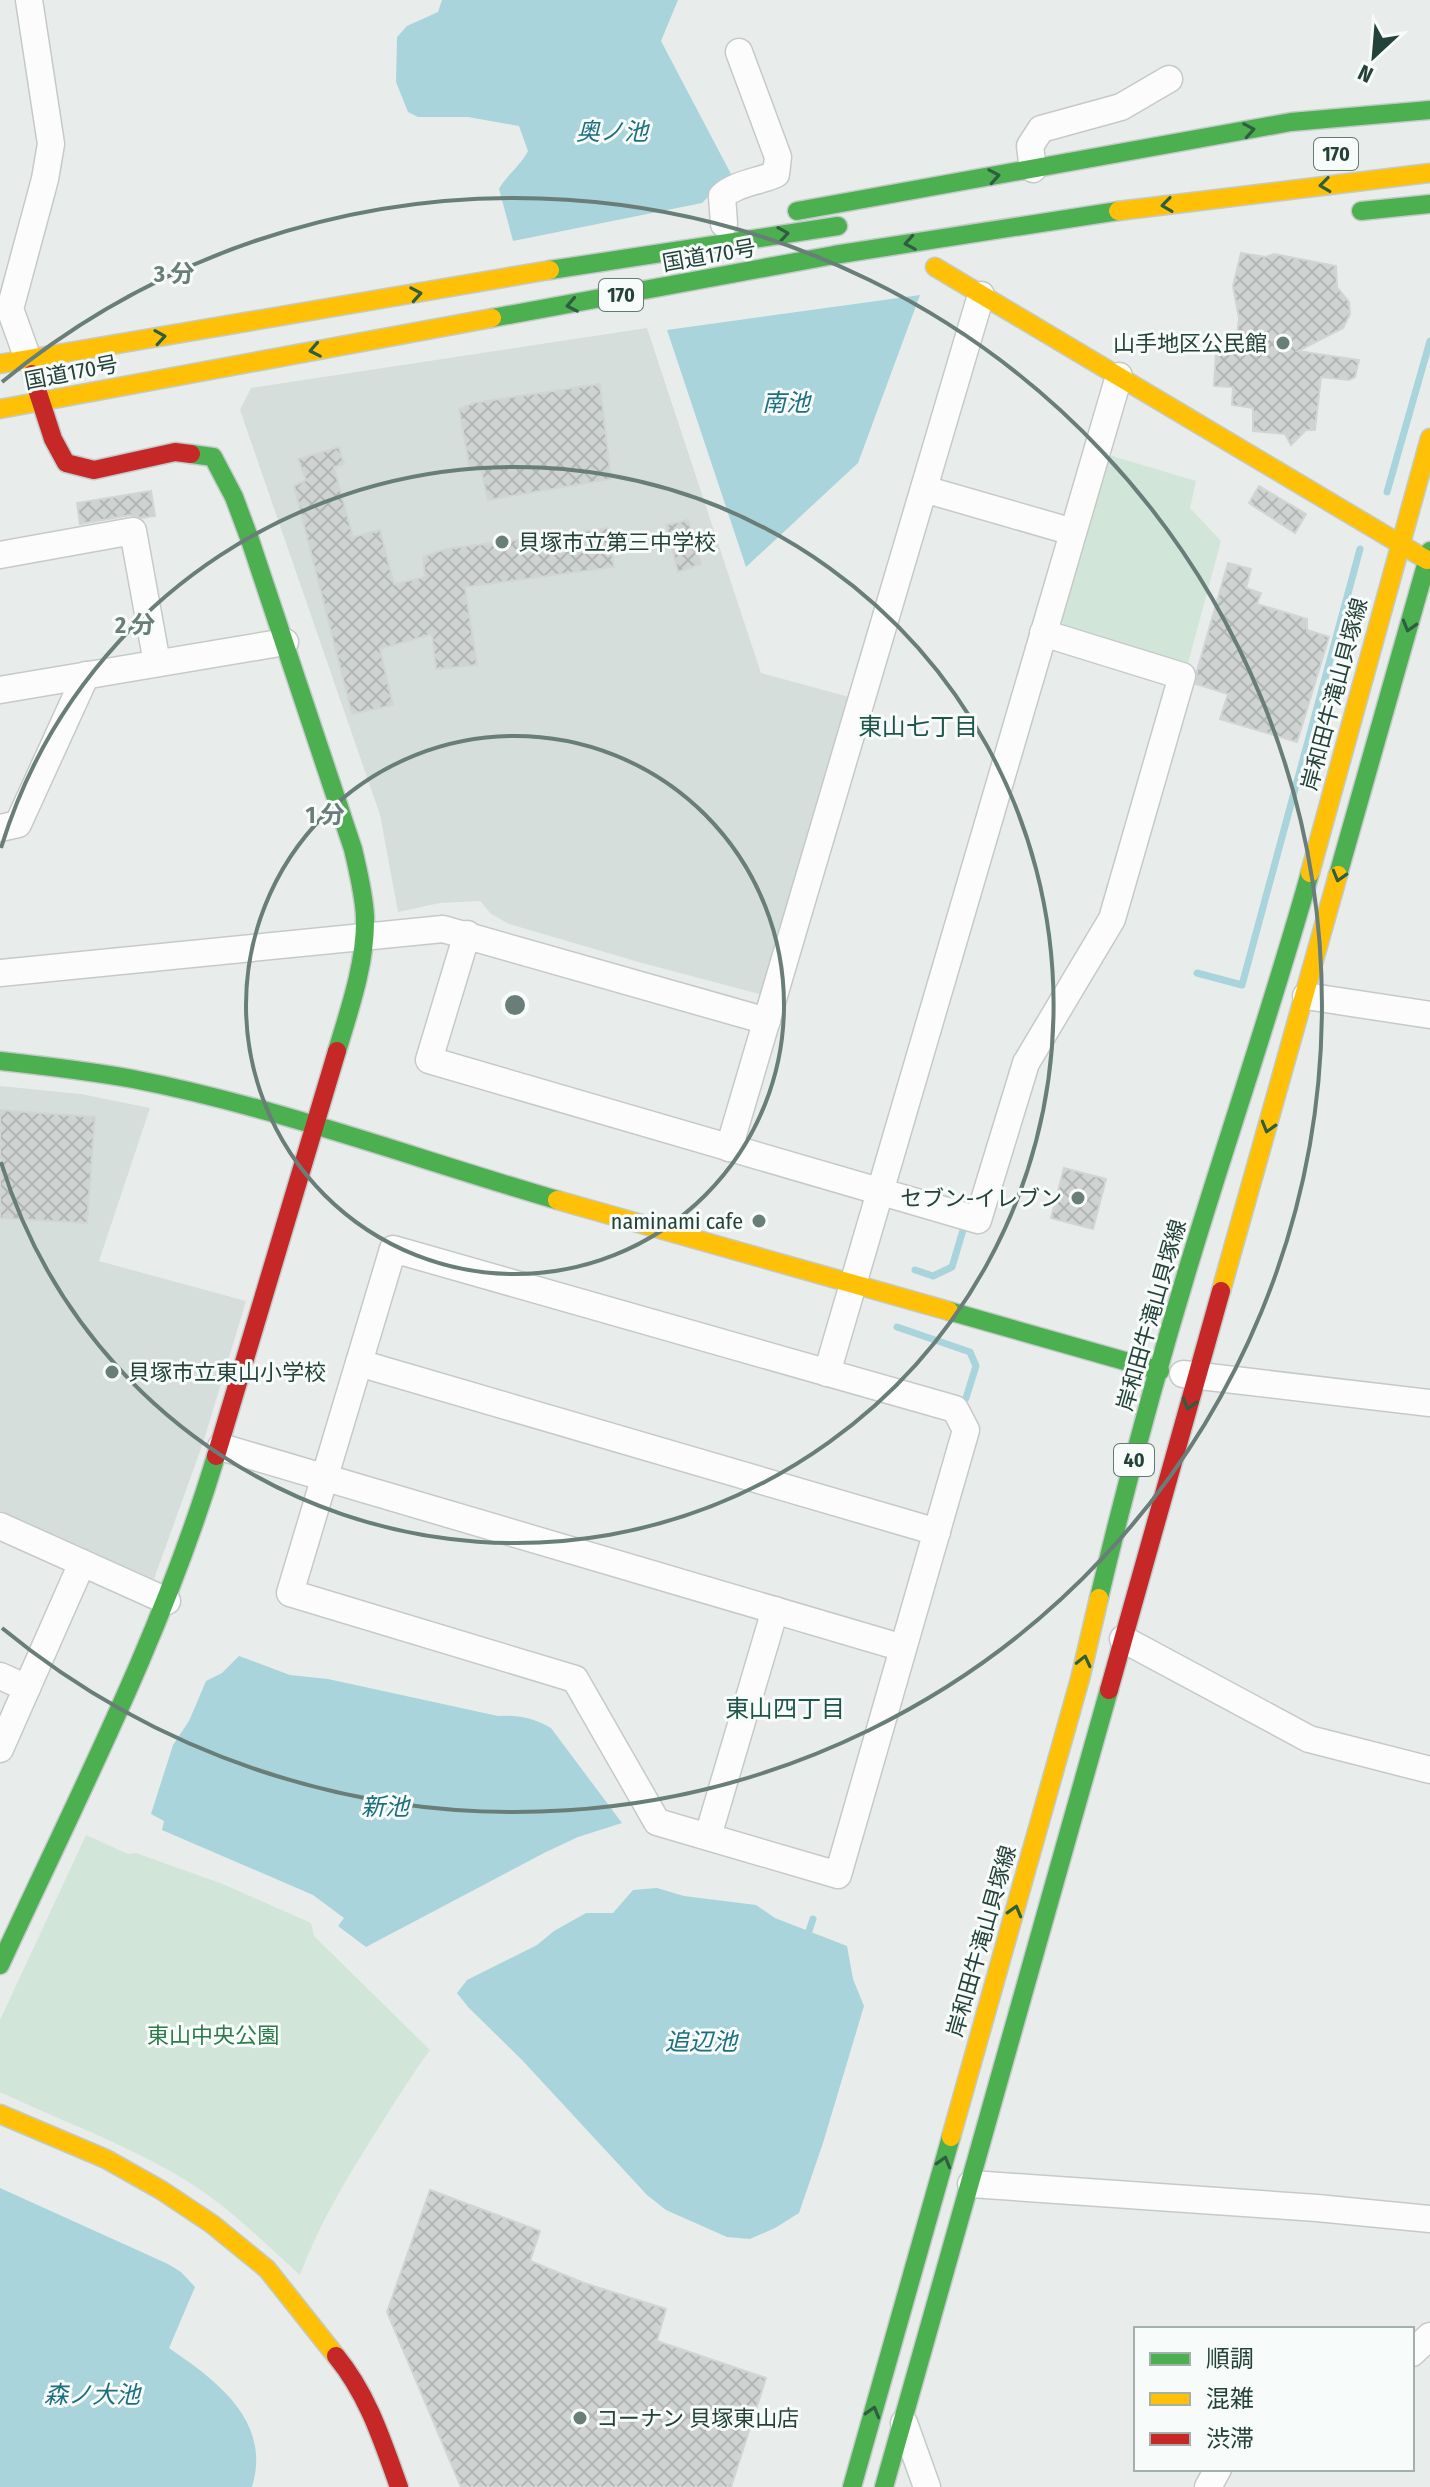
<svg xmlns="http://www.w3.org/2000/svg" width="1430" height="2487" font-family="'Fira Sans Condensed','Noto Sans JP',sans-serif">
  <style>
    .built { fill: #d6dedb }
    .green { fill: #d1e6d8 }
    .water { fill: #a9d4db }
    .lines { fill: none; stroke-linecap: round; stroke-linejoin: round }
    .stream { stroke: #a9d4db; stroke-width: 7 }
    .building { fill: url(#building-cross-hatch); stroke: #d1d6d4; stroke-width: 2 }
    .street-casing { stroke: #c5cac8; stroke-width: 29 }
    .fast-casing { stroke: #c3cbc8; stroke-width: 21 }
    .slow-casing { stroke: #c3cbc8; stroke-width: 21 }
    .jam-casing { stroke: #c3cbc8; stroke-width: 21 }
    .street { stroke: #fcfcfc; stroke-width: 26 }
    .fast { stroke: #4caf50; stroke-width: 18 }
    .slow { stroke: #ffc107; stroke-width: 18 }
    .jam { stroke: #c62828; stroke-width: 18 }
    .oneway { stroke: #2e5d40 }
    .ring { fill: none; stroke: #697e78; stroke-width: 4 }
    .poi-dot { fill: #697e78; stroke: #f7fbf9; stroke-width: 3 }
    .labels { text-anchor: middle; stroke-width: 6; stroke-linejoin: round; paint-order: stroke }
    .shield { fill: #f7fbf9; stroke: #637a73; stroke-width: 2 }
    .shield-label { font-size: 20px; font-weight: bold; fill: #24423a }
    .street-label { font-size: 22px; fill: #24423a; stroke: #f7fbf9 }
    .poi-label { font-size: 22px; fill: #24423a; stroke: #f7fbf9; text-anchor: end }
    .park-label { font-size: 22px; fill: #2d7a4b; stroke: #f7fbf9 }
    .water-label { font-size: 24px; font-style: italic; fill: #1c6f80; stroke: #f7fbf9 }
    .neighbourhood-label { font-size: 24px; fill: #1f5548; stroke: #f7fbf9 }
    .centre { fill: #697e78; stroke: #f7fbf9; stroke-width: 4 }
    .ring-label { font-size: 24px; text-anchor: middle; font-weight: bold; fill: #697e78; stroke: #f7fbf9; stroke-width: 6; stroke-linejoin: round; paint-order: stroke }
  </style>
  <defs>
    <pattern id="building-cross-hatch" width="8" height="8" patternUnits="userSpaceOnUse" patternTransform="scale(2)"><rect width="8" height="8" fill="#cfd4d2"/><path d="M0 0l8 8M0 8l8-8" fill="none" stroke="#b2b7b5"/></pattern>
  </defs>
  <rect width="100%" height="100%" fill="#e8edeb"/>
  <g class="built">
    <polygon points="647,328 761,673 849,697 763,995 642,963 509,924 491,914 480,901 440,903 398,912 380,815 240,410 251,388"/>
    <polygon points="0,1086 81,1094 150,1108 99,1261 246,1301 203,1443 154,1579 0,1511"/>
  </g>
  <g class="green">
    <polygon points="1109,455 1196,481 1190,508 1221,541 1187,667 1064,628 1060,614"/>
    <path d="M 86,1835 L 128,1854 L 136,1853 L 223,1884 L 311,1923 L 314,1936 L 430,2050 C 408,2080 389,2112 369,2143 C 342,2186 318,2227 300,2275 C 262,2241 226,2204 182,2178 C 124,2143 61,2121 0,2092 L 0,2020 Z"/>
  </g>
  <g class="water">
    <path d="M 442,0 L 678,0 L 661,41 L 731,174 L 702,203 L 513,241 L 499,189 C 507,175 520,166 528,151 L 519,126 L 468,117 L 418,117 L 408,112 L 396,82 L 397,37 L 407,26 L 438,12 Z"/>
    <polygon points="920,295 858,463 746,567 667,330"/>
    <path d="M 239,1656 L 290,1675 L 328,1679 L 498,1716 C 519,1715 533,1718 551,1728 L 622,1823 L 578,1837 L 544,1853 L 366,1947 L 338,1926 L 344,1918 L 313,1895 L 162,1830 L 164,1821 L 151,1814 L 173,1745 L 189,1721 L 206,1681 L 222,1673 Z"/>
    <polygon points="657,1888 684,1896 756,1905 775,1918 847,1946 853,1979 864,2006 823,2143 799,2213 775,2228 750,2239 727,2237 666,2210 647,2195 522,2060 468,2007 457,1993 467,1980 537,1945 554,1931 586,1913 613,1913 633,1890"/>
    <path d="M 0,2188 L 168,2264 L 181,2272 L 195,2287 L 169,2348 C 217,2381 272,2421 252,2487 L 0,2487 Z"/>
  </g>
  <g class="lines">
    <g class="stream">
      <polyline points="1387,492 1430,341"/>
      <polyline points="1197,973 1242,985 1360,549"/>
      <polyline points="915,1270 933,1276 952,1267 963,1230"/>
      <polyline points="897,1327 970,1352 976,1366 966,1398"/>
      <polyline points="809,1931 813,1919"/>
    </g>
  </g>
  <g class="building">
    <polygon points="1241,253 1266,257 1274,254 1336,266 1337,287 1349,302 1350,314 1343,328 1298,351 1359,360 1355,377 1349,380 1321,377 1315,430 1306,430 1291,445 1285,434 1253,431 1253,408 1232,405 1233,387 1214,386 1216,351 1235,353 1239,318 1233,286"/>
    <polygon points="600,384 611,479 488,500 481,470 470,470 459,409 473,403"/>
    <polygon points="339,447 344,464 334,467 353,537 380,530 394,584 425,577 423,557 445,549 608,528 614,567 465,587 477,665 436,669 432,634 380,649 393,705 352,714 294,486 306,480 298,459"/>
    <polygon points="1259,486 1306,514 1295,533 1249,503"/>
    <polygon points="151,491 155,516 141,518 130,515 80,524 77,503"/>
    <polygon points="688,520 701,564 678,572 666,525"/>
    <polygon points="1228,563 1251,569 1246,588 1261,593 1257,604 1307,619 1307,630 1329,637 1297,742 1220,719 1228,694 1196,684 1197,671"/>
    <polygon points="0,1110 95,1117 87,1223 0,1218"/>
    <polygon points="1064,1168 1106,1179 1093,1229 1051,1218"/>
    <polygon points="430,2190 540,2231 530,2261 584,2283 666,2309 657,2341 766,2378 731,2487 461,2487 387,2312"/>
  </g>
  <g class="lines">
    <defs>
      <g id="street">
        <polyline points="1033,169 1030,146 1041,129 1121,107 1169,79"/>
        <path d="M 724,224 L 722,196 C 737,183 758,182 776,174 L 778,157 L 739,52"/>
        <polyline points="28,359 10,309 45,179 51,144 29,0"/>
        <polyline points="924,489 1073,532"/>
        <polyline points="0,555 133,531 157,663"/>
        <polyline points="0,690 285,642"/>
        <polyline points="0,828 18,824 86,675"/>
        <polyline points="467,934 429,1060 978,1220 1026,1063 1112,919 1182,676 1043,633"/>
        <polyline points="0,973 443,929 767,1021"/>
        <polyline points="1306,996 1430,1015"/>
        <polyline points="729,1148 981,295"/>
        <polygon points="393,1249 955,1409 966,1430 838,1875 657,1822 575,1679 290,1593"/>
        <polyline points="359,1363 937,1532"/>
        <polyline points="827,1373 1119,376"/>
        <polyline points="1183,1374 1430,1403"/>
        <polyline points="221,1447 903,1648"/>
        <polyline points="0,1526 167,1601"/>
        <polyline points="1123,1639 1309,1739 1430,1770"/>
        <polyline points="0,1676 27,1688"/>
        <polyline points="0,1749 82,1563"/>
        <polyline points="708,1836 775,1610"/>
        <polyline points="971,2184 1317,2208 1430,2219"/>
        <polyline points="1412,2353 1430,2336"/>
        <polyline points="904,2423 927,2487"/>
        <polyline points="1208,2487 1218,2469"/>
      </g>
      <g id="fast">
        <polyline points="797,211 1291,122 1430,110"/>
        <polyline points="1361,211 1430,204"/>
        <polyline points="550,270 838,226"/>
        <polyline points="492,318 834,255 1118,211"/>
        <path d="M 191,454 L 213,457 L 234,497 L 250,540 L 353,849 C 358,871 364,894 365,917 C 366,962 350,1008 337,1051"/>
        <polyline points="1338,875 1430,551"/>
        <path d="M 0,1061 C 45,1066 89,1071 133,1079 C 277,1107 416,1159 557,1200"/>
        <polyline points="949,1311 1160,1371"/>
        <path d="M 1099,1598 C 1127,1480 1159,1362 1195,1245 C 1233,1121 1275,998 1310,873"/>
        <path d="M 0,1965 C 77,1798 163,1633 216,1456"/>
        <polyline points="852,2487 951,2137"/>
        <polyline points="884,2487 1109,1690"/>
      </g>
      <g id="slow">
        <polyline points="1118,211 1430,173"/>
        <polyline points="935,267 1427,560"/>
        <polyline points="0,364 550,270"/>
        <polyline points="0,409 492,318"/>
        <polyline points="1310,873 1430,438"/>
        <polyline points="557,1200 949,1311"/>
        <polyline points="1221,1291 1338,875"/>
        <polyline points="0,2114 106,2159 161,2190 212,2224 267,2269 336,2356"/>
        <polyline points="951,2137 1080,1679 1099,1598"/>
      </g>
      <g id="jam">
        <polyline points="32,374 53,439 66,463 94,470 175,452 191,454"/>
        <polyline points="216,1456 337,1051"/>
        <polyline points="1109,1690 1221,1291"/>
        <path d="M 336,2356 C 368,2395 382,2440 399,2487"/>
      </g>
    </defs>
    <use href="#street" class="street-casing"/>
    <use href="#fast" class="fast-casing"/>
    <use href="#slow" class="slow-casing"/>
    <use href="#jam" class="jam-casing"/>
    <use href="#street" class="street"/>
    <use href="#fast" class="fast"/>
    <use href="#slow" class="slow"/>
    <use href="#jam" class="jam"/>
  </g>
  <defs><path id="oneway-chevron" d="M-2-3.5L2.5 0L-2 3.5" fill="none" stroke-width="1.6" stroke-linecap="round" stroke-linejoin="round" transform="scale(2)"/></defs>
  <g class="oneway">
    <use href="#oneway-chevron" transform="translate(1249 130) rotate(-10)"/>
    <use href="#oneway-chevron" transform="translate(994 176) rotate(-10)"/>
    <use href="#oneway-chevron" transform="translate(1325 185) rotate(173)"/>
    <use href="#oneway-chevron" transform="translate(1167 205) rotate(172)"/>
    <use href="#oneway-chevron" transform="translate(783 234) rotate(-9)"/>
    <use href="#oneway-chevron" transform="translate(910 243) rotate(170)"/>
    <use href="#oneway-chevron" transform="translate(416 294) rotate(-10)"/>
    <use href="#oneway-chevron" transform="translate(572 305) rotate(169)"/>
    <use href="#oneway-chevron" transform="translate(160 337) rotate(-9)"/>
    <use href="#oneway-chevron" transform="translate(315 350) rotate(169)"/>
    <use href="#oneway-chevron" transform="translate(1409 626) rotate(106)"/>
    <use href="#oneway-chevron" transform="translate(1339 876) rotate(106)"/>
    <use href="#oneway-chevron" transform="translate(1268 1127) rotate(106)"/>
    <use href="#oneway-chevron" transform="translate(1189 1404) rotate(106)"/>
    <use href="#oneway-chevron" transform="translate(1084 1661) rotate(-77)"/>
    <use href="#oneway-chevron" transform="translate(1015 1911) rotate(-74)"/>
    <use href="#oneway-chevron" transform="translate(944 2162) rotate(-74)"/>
    <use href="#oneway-chevron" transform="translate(873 2412) rotate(-74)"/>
  </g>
  <g class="ring">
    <circle cx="515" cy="1005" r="269"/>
    <path d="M1 848A538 538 0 1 1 1 1162"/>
    <path d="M2 382A807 807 0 1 1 2 1628"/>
  </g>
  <g class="poi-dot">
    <circle cx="1283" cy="343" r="8"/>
    <circle cx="502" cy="542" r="8"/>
    <circle cx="1078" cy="1198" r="8"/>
    <circle cx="759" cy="1221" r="8"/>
    <circle cx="112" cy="1372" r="8"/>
    <circle cx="580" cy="2418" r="8"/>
  </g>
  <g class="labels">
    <g class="shield">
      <rect x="1314" y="138" width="44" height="32" rx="6"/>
      <rect x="599" y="279" width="44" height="32" rx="6"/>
      <rect x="1114" y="1444" width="40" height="32" rx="6"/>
    </g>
    <g class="shield-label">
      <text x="1336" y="161">170</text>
      <text x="621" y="302">170</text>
      <text x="1134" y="1467">40</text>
    </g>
    <g class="street-label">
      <text transform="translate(709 255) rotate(-10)" y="8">国道170号</text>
      <text transform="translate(71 372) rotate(-11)" y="8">国道170号</text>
      <text transform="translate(1334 694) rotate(-75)" y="8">岸和田牛滝山貝塚線</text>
      <text transform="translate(1151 1315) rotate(-74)" y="8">岸和田牛滝山貝塚線</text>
      <text transform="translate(981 1941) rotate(-74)" y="8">岸和田牛滝山貝塚線</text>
    </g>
    <g class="poi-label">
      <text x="1267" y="351">山手地区公民館</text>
      <text x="518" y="550" text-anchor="start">貝塚市立第三中学校</text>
      <text x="1062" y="1206">セブン-イレブン</text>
      <text x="743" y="1229">naminami cafe</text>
      <text x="128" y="1380" text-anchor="start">貝塚市立東山小学校</text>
      <text x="596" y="2426" text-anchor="start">コーナン 貝塚東山店</text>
    </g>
    <g class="park-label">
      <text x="213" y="2043">東山中央公園</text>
    </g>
    <g class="water-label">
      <text x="612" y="140">奥ノ池</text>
      <text x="786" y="411">南池</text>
      <text x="385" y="1815">新池</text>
      <text x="701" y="2050">追辺池</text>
      <text x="92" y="2403">森ノ大池</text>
    </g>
    <g class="neighbourhood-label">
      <text x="918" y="735">東山七丁目</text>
      <text x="785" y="1717">東山四丁目</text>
    </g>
  </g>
  <circle cx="515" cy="1005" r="12" class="centre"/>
  <g class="ring-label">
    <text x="174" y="282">3 分</text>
    <text x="135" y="633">2 分</text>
    <text x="325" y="823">1 分</text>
  </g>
  <rect x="1134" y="2327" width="280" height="144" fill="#f7fbf9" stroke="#a3b1ad" stroke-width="2"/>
  <rect x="1150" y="2353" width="40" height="12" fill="#4caf50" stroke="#a3b1ad" stroke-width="2"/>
  <text x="1206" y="2367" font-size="24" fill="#24423a">順調</text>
  <rect x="1150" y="2393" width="40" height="12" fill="#ffc107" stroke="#a3b1ad" stroke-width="2"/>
  <text x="1206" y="2407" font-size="24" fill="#24423a">混雑</text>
  <rect x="1150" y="2433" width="40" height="12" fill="#c62828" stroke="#a3b1ad" stroke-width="2"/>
  <text x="1206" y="2447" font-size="24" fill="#24423a">渋滞</text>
  <g transform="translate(1374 56) rotate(206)" stroke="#f7fbf9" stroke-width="6" paint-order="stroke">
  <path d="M0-6L14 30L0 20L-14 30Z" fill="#24423a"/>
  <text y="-12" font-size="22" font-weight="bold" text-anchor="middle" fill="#24423a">N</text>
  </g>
</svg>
